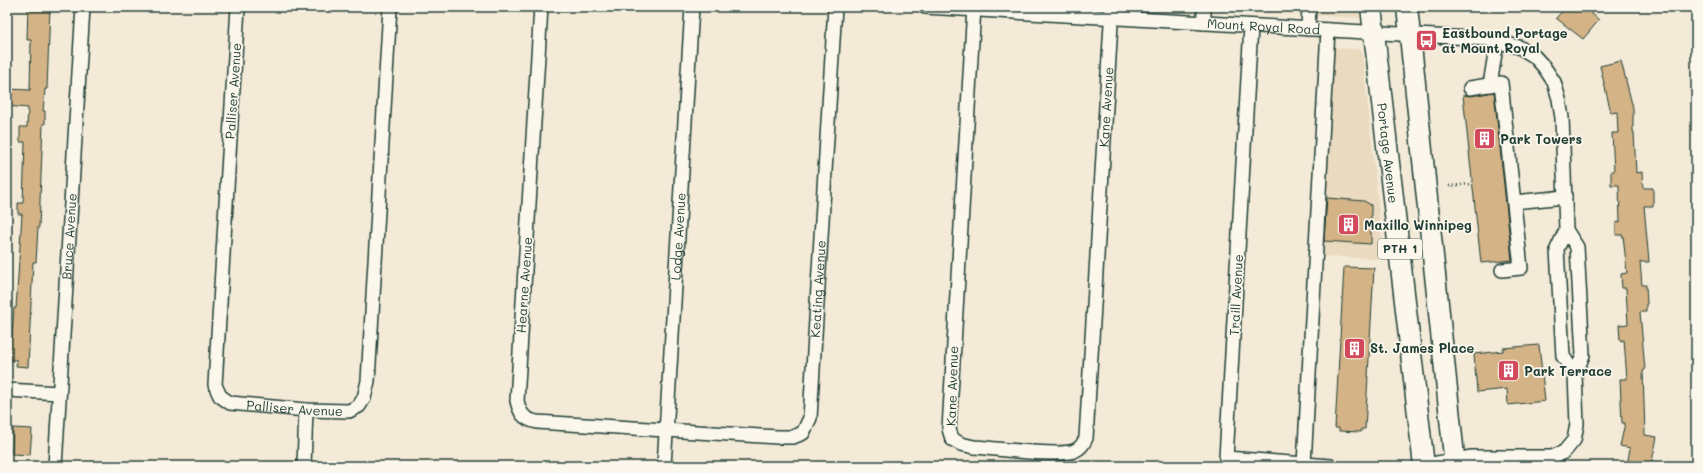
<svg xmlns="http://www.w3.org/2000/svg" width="1703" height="473" font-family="Mali,sans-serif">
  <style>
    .built { fill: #eadac0 }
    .building { fill: #d4b487; stroke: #1f3d34 }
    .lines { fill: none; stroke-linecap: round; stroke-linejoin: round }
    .minor-casing { stroke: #1f3d34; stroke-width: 16 }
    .highway-casing { stroke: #1f3d34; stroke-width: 23 }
    .path { stroke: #1f3d34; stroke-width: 2.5; stroke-dasharray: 1 3; stroke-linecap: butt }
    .minor { stroke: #fbf7ec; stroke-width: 13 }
    .highway { stroke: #fbf7ec; stroke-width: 20 }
    .labels { text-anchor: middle; stroke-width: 3.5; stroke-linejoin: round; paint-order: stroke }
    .shield { fill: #fbf7ec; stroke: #61756b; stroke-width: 1 }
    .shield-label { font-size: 12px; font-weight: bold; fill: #1f3d34 }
    .street-label { font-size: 13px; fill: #1f3d34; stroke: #fbf7ec }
    .poi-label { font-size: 13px; font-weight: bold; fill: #1f3d34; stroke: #fbf7ec; text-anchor: start }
  </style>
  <rect width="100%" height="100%" fill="#f3ead8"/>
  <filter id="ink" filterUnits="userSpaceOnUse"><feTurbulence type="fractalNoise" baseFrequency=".025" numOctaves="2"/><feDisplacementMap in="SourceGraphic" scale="8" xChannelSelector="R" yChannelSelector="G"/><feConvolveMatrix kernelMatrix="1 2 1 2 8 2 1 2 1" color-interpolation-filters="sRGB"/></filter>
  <g filter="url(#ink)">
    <g class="built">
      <polygon points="1205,7 1358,7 1360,18 1205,9"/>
      <polygon points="1328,47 1362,50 1384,259 1317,256"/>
    </g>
    <g class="building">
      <polygon points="28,7 50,7 47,89 45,89 43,111 45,111 45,124 43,124 39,227 38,227 36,262 33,262 28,367 16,366 17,360 7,360 8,336 12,337 14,308 16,308 22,214 18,214 18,203 23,203 25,142 20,142 20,127 27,127 28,108 7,106 7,89 30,90 31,40 27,40"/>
      <polygon points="1566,7 1584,7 1599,20 1583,39 1556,18"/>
      <polygon points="1621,61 1633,108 1633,132 1634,132 1636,173 1642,172 1643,188 1653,188 1653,206 1644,206 1649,262 1640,262 1642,285 1646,285 1647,304 1646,304 1646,312 1640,312 1645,370 1643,371 1645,435 1657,437 1651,466 1627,466 1630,448 1620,446 1625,423 1622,423 1620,379 1627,379 1624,340 1620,341 1619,325 1628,324 1626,288 1622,288 1621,274 1627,273 1623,235 1616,235 1616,223 1620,222 1619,185 1611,185 1611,171 1614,171 1612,133 1618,133 1617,112 1611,113 1600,66"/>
      <polygon points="1494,92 1512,260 1481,263 1463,95 1471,96"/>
      <polygon points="1327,198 1364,201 1371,205 1371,244 1324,241"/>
      <polygon points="1344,267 1374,268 1365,429 1361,429 1361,432 1339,431 1339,428 1335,428"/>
      <polygon points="1539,345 1545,401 1508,405 1507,389 1477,392 1474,354 1503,351 1503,348"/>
      <polygon points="13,428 32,429 30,455 12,454"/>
    </g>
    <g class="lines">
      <defs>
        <g id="minor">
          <path id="s1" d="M 238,7 L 215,385 L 220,396 L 230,403 L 306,410 L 349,411 L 359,406 L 364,398 L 368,381 L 390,7"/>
          <path id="s2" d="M 541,7 L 517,401 C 520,413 523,419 537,422 L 778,437 L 793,437 L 803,433 L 810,418 L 835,7"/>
          <path id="s3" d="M 925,7 L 1487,39 L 1519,47 L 1534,56 L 1544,67 L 1554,82 L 1559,99 L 1562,118 L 1566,230 L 1557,249 L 1563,356 L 1575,375"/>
          <path id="s4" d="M 974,7 L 949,429 L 952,439 L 961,444 L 974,447 C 993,448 1059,457 1074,451 C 1081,448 1083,444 1086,438 L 1112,7"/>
          <polyline points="1204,23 1204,7"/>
          <polyline points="1251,26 1226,458 1331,466"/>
          <polyline points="1308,29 1309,7"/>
          <polyline points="1490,85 1497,41"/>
          <polyline points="1470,88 1501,83 1521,268 1502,270"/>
          <polyline points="1514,202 1565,197"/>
          <polyline points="7,390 59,393"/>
          <polyline points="1304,464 1328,30"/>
          <path id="s5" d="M 55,466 L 83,7"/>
          <polyline points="304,466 306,410"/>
          <path id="s6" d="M 664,466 L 692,7"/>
          <polyline points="1420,466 1472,457 1552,457 1564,452 1574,440 1577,424 1575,375 1583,355 1577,247 1566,230"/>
        </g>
        <g id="highway">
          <path id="s7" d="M 1371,7 L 1424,466"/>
          <polyline points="1407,7 1455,466"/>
        </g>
      </defs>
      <use href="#minor" class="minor-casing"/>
      <use href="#highway" class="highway-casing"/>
      <polyline class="path" points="1449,186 1472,184"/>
      <use href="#minor" class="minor"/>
      <use href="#highway" class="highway"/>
    </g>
  </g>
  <defs>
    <symbol id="bus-square" viewBox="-11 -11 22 22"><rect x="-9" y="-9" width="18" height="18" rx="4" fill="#d1495b" stroke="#fbf7ec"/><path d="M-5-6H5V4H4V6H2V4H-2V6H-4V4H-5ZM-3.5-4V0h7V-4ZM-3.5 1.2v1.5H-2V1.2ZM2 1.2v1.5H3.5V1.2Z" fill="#fff"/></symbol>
    <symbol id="building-square" viewBox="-11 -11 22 22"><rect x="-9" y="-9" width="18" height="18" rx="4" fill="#d1495b" stroke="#fbf7ec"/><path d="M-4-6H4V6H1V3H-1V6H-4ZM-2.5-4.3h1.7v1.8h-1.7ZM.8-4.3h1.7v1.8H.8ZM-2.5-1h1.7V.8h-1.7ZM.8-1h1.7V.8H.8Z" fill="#fff"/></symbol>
  </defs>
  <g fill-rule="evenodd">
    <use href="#bus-square" x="1414" y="28" width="25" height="25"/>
    <use href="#building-square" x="1472" y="126" width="25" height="25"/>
    <use href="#building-square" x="1336" y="212" width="25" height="25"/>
    <use href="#building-square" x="1342" y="336" width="25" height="25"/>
    <use href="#building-square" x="1496" y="358" width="25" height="25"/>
  </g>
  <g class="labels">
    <rect class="shield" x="1378" y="239" width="44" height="20" rx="3"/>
    <g class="shield-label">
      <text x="1400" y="253">PTH 1</text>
    </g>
    <g class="street-label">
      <text dy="5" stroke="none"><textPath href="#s3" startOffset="339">Mount Royal Road</textPath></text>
      <text transform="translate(233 91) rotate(-86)" y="5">Palliser Avenue</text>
      <text dy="5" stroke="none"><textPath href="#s4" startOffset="907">Kane Avenue</textPath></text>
      <text dy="5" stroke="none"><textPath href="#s7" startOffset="147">Portage Avenue</textPath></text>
      <text dy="5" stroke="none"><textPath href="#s6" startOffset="230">Lodge Avenue</textPath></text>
      <text dy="5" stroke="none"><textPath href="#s5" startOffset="230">Bruce Avenue</textPath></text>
      <text transform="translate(524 285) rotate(-86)" y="5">Hearne Avenue</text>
      <text dy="5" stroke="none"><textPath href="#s2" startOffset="839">Keating Avenue</textPath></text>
      <text transform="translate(1236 295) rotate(-87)" y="5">Traill Avenue</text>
      <text transform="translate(952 386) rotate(-88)" y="5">Kane Avenue</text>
      <text dy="5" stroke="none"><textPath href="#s1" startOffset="468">Palliser Avenue</textPath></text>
    </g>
    <g class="poi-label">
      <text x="1442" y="38">Eastbound Portage<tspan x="1442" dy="15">at Mount Royal</tspan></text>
      <text x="1500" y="144">Park Towers</text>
      <text x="1364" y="230">Maxillo Winnipeg</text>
      <text x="1370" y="353">St. James Place</text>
      <text x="1524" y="376">Park Terrace</text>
    </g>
  </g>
  <rect width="1703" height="473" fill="none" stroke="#fbf7ec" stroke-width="24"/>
  <rect x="12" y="12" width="1679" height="449" fill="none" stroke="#1f3d34" stroke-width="1.5" filter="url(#ink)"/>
</svg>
